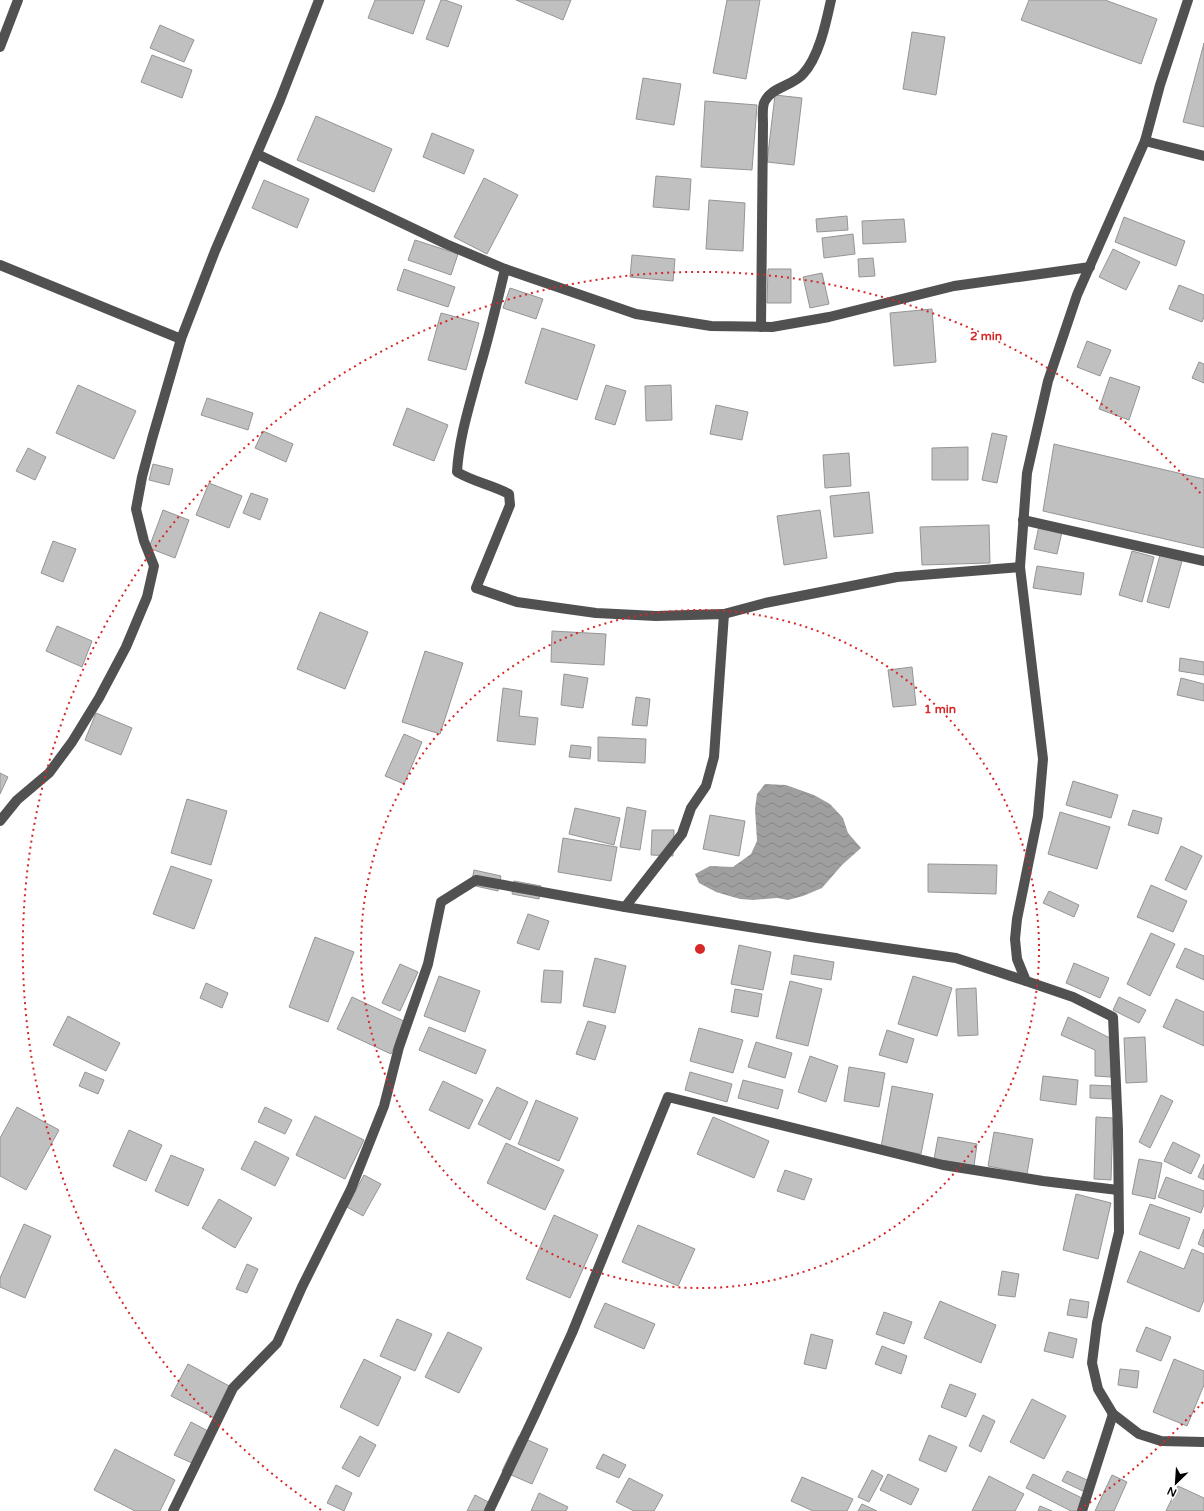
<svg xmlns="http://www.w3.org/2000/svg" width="1204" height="1511" font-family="'Varela Round',sans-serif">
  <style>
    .water { fill: url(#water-waves) }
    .building { fill: #c0c0c0; stroke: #959595 }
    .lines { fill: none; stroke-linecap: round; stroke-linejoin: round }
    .minor { stroke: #515151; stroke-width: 10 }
    .ring { fill: none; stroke: #d62828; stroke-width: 2; stroke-dasharray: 2 4 }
    .centre { fill: #d62828; stroke: #fff; stroke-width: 2 }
    .ring-label { font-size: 12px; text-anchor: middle; font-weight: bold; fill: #d62828; stroke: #fff; stroke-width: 3; stroke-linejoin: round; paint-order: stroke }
  </style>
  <defs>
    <pattern id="water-waves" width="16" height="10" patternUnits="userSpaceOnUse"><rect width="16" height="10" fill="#9f9f9f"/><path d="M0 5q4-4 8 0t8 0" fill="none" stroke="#878787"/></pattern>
  </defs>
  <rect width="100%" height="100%" fill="#fff"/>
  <polygon class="water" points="765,784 786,785 814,795 830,804 843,818 848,833 861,848 842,865 822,888 803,896 788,900 777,898 753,900 740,899 716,892 699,883 695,874 710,866 733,867 751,854 757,841 755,809 757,794"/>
  <g class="building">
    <polygon points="375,0 425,0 413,34 368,18"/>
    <polygon points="441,0 445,0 462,6 448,47 426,39"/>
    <polygon points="516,0 571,0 563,20"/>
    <polygon points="727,0 760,0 746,79 713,73"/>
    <polygon points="1029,0 1105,0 1157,19 1141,64 1021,20"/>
    <polygon points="160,25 194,40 184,62 150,48"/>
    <polygon points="912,32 945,37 936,95 903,89"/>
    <polygon points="1204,43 1204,127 1183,122"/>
    <polygon points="152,55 192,70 182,98 141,82"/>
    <polygon points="643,78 681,84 674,125 636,119"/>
    <polygon points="775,95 802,98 794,165 767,162"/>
    <polygon points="705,101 757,105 752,170 701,167"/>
    <polygon points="316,116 392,149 374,192 297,160"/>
    <polygon points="432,133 474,150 464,174 423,157"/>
    <polygon points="656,176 691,179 689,210 653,207"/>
    <polygon points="484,178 518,195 487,254 454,237"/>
    <polygon points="264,180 309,199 297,228 252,208"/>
    <polygon points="709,200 745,203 743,251 706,249"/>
    <polygon points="847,216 848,230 817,232 816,219"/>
    <polygon points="1124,217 1185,241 1176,266 1115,242"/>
    <polygon points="904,219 906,242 863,244 862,221"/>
    <polygon points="853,234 855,254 824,258 822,238"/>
    <polygon points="415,240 458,254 451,275 408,260"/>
    <polygon points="1113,249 1140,262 1126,290 1099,277"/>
    <polygon points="632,255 675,259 673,281 630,277"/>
    <polygon points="873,258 875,276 859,277 858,259"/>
    <polygon points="404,269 455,287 448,307 397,290"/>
    <polygon points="768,269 791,269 791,303 767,303"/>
    <polygon points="822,273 829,304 810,308 803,277"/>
    <polygon points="1179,285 1204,295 1204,317 1202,322 1169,309"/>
    <polygon points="510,288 543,299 536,319 503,308"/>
    <polygon points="932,309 936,362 894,366 890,313"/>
    <polygon points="441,313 479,323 466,370 428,360"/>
    <polygon points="542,328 595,345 577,400 525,383"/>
    <polygon points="1087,341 1111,350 1100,376 1077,367"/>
    <polygon points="1199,362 1204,364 1204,383 1192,378"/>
    <polygon points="1110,377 1140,387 1129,420 1099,409"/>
    <polygon points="78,385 136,411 114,459 56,433"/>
    <polygon points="606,385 626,391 615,425 595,419"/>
    <polygon points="671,385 672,420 646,421 645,386"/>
    <polygon points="207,398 253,413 248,430 201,415"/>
    <polygon points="716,405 748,412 742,440 710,434"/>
    <polygon points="407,408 448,425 434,461 393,445"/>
    <polygon points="263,431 293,444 286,462 255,448"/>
    <polygon points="992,433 1007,436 997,483 982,480"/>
    <polygon points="1054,444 1204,479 1204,548 1043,511"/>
    <polygon points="968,447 968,480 932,480 932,448"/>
    <polygon points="28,448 46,457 35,480 16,471"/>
    <polygon points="849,453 851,486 825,488 823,455"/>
    <polygon points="153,464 173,469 169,485 149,480"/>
    <polygon points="209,483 242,496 229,528 196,515"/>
    <polygon points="869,492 873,533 834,537 830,496"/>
    <polygon points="251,493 268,499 260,520 243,513"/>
    <polygon points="163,510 189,520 175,558 149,548"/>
    <polygon points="820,510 827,558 784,565 777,516"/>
    <polygon points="989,525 990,563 922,565 920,527"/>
    <polygon points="1039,526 1062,532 1057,554 1034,549"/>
    <polygon points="53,541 76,549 63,582 41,573"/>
    <polygon points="1132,551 1154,557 1142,602 1119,595"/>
    <polygon points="1160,555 1182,561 1169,608 1147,602"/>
    <polygon points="1037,566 1084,573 1081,595 1033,588"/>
    <polygon points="320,612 368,632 345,689 297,669"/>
    <polygon points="57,626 92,641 82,667 46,651"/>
    <polygon points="552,631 606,634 604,665 551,662"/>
    <polygon points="425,651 463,663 440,734 402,722"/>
    <polygon points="1180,658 1204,662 1204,675 1179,671"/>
    <polygon points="912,667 916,705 893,707 888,670"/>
    <polygon points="564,674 588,678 583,708 561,705"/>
    <polygon points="1181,678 1204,684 1204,701 1177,695"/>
    <polygon points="503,688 522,691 519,716 538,718 535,745 497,741"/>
    <polygon points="636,697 650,699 647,726 632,725"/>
    <polygon points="96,713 132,728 121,755 85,740"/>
    <polygon points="404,734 422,742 404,784 385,776"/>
    <polygon points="598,737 646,739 645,763 598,761"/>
    <polygon points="571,745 591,747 590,759 569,757"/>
    <polygon points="0,773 8,777 0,794"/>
    <polygon points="1073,781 1118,795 1111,818 1066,805"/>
    <polygon points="187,799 227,811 211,865 171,853"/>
    <polygon points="627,807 646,811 640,850 620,847"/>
    <polygon points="575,808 620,818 614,845 569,834"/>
    <polygon points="1133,810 1162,818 1158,834 1128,825"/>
    <polygon points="1060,812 1110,827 1097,869 1048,854"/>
    <polygon points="710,815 745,821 739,856 703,849"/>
    <polygon points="652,830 674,830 673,856 651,855"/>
    <polygon points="563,838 617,847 611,881 558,872"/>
    <polygon points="1181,846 1202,856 1186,890 1165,880"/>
    <polygon points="928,864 997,865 996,894 928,892"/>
    <polygon points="171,866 212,880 194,929 153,914"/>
    <polygon points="474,870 501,876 498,891 471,885"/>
    <polygon points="514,881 541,886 539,899 512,894"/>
    <polygon points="1151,885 1187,901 1173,932 1137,917"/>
    <polygon points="1049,891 1079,905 1074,917 1043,903"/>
    <polygon points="528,914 549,921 539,950 517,943"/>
    <polygon points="1151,933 1175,944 1150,996 1127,984"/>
    <polygon points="315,937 354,952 328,1022 289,1007"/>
    <polygon points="739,945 771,952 763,990 731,984"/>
    <polygon points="1185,948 1204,956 1204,980 1176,967"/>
    <polygon points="794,955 834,962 831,980 791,974"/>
    <polygon points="595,958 626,966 615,1013 583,1006"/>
    <polygon points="1074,963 1109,978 1100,998 1066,983"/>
    <polygon points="400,964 418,972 400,1011 382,1003"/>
    <polygon points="544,970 563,971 561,1003 541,1002"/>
    <polygon points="439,976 480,991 465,1032 424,1016"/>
    <polygon points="913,976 952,988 937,1036 898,1024"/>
    <polygon points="790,981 822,989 808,1046 776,1038"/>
    <polygon points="206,983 228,993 222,1008 200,998"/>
    <polygon points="976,988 978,1035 958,1036 956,989"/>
    <polygon points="735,989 762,994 758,1017 731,1012"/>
    <polygon points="352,997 406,1022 391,1054 337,1029"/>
    <polygon points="1119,997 1146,1010 1139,1023 1113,1010"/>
    <polygon points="1176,999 1204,1012 1204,1046 1163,1027"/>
    <polygon points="68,1016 120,1043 106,1071 53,1045"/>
    <polygon points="1068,1017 1110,1038 1111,1077 1095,1076 1095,1050 1061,1035"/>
    <polygon points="588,1021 606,1026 595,1060 576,1054"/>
    <polygon points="429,1027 486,1050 476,1074 419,1050"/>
    <polygon points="699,1028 743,1040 733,1073 690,1061"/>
    <polygon points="887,1030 914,1039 907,1063 879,1055"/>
    <polygon points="1145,1037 1147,1082 1126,1083 1124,1038"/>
    <polygon points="756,1042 792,1053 785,1078 748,1067"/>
    <polygon points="810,1056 838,1066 826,1102 798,1092"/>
    <polygon points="849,1067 885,1073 879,1107 844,1101"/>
    <polygon points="85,1072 104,1080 98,1094 79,1086"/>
    <polygon points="690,1072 732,1084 727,1102 685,1090"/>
    <polygon points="1043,1076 1078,1080 1076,1105 1040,1100"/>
    <polygon points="743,1080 783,1090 778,1109 738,1098"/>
    <polygon points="443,1081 483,1100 469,1129 429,1110"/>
    <polygon points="1090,1085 1114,1086 1114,1099 1090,1098"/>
    <polygon points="892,1086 933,1094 921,1154 881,1147"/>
    <polygon points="497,1087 528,1102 510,1140 478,1124"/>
    <polygon points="1161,1095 1173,1101 1150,1148 1139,1142"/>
    <polygon points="536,1100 578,1118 559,1161 518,1144"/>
    <polygon points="17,1107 59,1130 26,1190 0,1176 0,1138"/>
    <polygon points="265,1107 292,1120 285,1134 258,1122"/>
    <polygon points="315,1116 364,1140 345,1179 296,1155"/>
    <polygon points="713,1117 769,1141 754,1178 697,1154"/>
    <polygon points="1096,1117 1113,1118 1111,1180 1094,1179"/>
    <polygon points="129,1130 162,1145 146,1181 113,1166"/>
    <polygon points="994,1132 1033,1139 1027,1174 988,1166"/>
    <polygon points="938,1137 977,1144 974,1166 934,1159"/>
    <polygon points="255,1141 289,1158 275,1186 241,1169"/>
    <polygon points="1173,1142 1200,1155 1191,1174 1164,1161"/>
    <polygon points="506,1143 564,1170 545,1210 487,1183"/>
    <polygon points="171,1155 204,1169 188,1206 155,1191"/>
    <polygon points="1139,1159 1162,1163 1155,1199 1132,1194"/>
    <polygon points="1204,1164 1204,1180 1198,1177"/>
    <polygon points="785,1170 812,1179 804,1200 777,1191"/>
    <polygon points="364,1175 381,1184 363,1216 347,1207"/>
    <polygon points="1166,1177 1204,1191 1204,1204 1201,1213 1158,1197"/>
    <polygon points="1076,1194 1111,1203 1098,1259 1063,1250"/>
    <polygon points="219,1199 252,1218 235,1248 202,1228"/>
    <polygon points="1150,1204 1190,1218 1179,1249 1139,1234"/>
    <polygon points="554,1215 598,1235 570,1298 526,1279"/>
    <polygon points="24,1224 51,1236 25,1298 0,1287 0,1278"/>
    <polygon points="638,1225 695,1249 678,1286 622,1262"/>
    <polygon points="1204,1229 1204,1247 1198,1244"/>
    <polygon points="1192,1249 1204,1254 1204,1300 1199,1312 1127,1282 1140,1251 1184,1269"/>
    <polygon points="247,1264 258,1269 247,1293 236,1289"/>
    <polygon points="1002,1271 1019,1274 1015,1297 998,1295"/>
    <polygon points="1070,1299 1089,1302 1087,1318 1067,1315"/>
    <polygon points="940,1301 996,1325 981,1363 924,1338"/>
    <polygon points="605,1303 655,1324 644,1349 594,1327"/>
    <polygon points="884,1312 912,1322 904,1344 876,1334"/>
    <polygon points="397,1319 432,1334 415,1371 380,1356"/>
    <polygon points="1146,1327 1171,1337 1161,1361 1136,1351"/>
    <polygon points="448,1332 482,1348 459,1393 425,1377"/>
    <polygon points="1049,1332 1077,1339 1073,1358 1044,1351"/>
    <polygon points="811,1334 833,1340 826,1369 804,1364"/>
    <polygon points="882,1346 907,1356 901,1374 875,1364"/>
    <polygon points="364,1359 401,1377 378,1426 340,1407"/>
    <polygon points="1174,1359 1204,1371 1204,1385 1187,1426 1153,1412"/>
    <polygon points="188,1364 233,1388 216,1419 171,1396"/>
    <polygon points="1120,1369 1139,1371 1137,1388 1118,1385"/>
    <polygon points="950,1384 976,1394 966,1417 941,1407"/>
    <polygon points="1032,1399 1066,1416 1044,1459 1010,1442"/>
    <polygon points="983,1415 995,1421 981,1452 969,1446"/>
    <polygon points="191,1422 208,1431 192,1463 174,1455"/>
    <polygon points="929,1435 957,1447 946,1472 919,1460"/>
    <polygon points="360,1436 376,1445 359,1477 342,1468"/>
    <polygon points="519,1436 548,1449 532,1484 502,1471"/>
    <polygon points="115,1449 175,1480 160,1511 135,1511 94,1490"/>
    <polygon points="603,1454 626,1465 619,1478 596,1468"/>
    <polygon points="872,1470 883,1476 869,1502 858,1497"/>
    <polygon points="1067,1471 1094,1483 1089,1494 1062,1481"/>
    <polygon points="888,1474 919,1489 911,1505 880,1490"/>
    <polygon points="1033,1474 1088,1501 1083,1511 1071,1511 1026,1488"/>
    <polygon points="1112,1475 1127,1482 1114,1511 1095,1511"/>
    <polygon points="989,1476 1024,1494 1015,1511 972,1511"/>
    <polygon points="802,1477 853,1499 847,1511 813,1511 791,1501"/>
    <polygon points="629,1478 663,1495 654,1511 634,1511 616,1502"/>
    <polygon points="336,1485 352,1493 344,1511 327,1503"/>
    <polygon points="1178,1486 1204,1498 1204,1511 1166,1511"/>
    <polygon points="539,1493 568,1507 566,1511 531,1511"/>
    <polygon points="475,1495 494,1505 491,1511 467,1511"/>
    <polygon points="862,1504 877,1511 858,1511"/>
    <polygon points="1040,1506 1052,1511 1038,1511"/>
  </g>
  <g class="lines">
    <g class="minor">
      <polyline points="1188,0 1160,85 1145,141 1077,295 1048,381 1027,473 1020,567 1043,759 1038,816 1017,919 1015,939 1017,959 1026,981 1073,997 1113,1017 1118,1130 1119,1232 1097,1323 1092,1363 1098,1389 1113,1414 1139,1434 1161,1441 1204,1442"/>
      <polyline points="0,47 18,0"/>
      <polyline points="1145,141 1204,156"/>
      <polyline points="257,154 446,244 505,269 636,314 711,326 772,327 829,317 954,286 1090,267"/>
      <polyline points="0,265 181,339"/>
      <path d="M 505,269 C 497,303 489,337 479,370 C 470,404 459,437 457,472 C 474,482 492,485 509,494 L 510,505 L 476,588 L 517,602 L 596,613 L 656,616 L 724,614 L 714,757 L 706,786 L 691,808 L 682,834 L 625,907"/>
      <path d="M 761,327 L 763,124 C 763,118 762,109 764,103 C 770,87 793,86 803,74 C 819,57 826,23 831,0"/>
      <polyline points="1023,520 1204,561"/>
      <polyline points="724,614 765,603 897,577 1020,567"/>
      <polyline points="0,821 17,800 49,773 72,742 99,698 126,647 147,597 154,566 144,541 136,509 142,477 152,439 181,339 215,251 280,100 319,0"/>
      <polyline points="173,1511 233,1388 277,1343 302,1287 351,1189 384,1106 399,1047 428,964 441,902 476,880 625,907 817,938 956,958 1026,981"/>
      <polyline points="489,1511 536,1412 572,1333 668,1097 943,1165 1043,1181 1118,1190"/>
      <polyline points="1082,1511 1113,1414"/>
    </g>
  </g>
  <g class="ring">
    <circle cx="700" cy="949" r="339"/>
    <path d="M1203 1402A677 677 0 0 1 1079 1510M321 1510A677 677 0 1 1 1203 496"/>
  </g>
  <circle cx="700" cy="949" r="6" class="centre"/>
  <g class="ring-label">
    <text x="986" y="340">2 min</text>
    <text x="940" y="713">1 min</text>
  </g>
  <g transform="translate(1176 1483) rotate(205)" stroke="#ffffff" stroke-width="3" paint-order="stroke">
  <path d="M0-3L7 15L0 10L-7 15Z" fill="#000000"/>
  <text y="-6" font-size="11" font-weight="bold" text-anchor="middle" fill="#000000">N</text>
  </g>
</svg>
